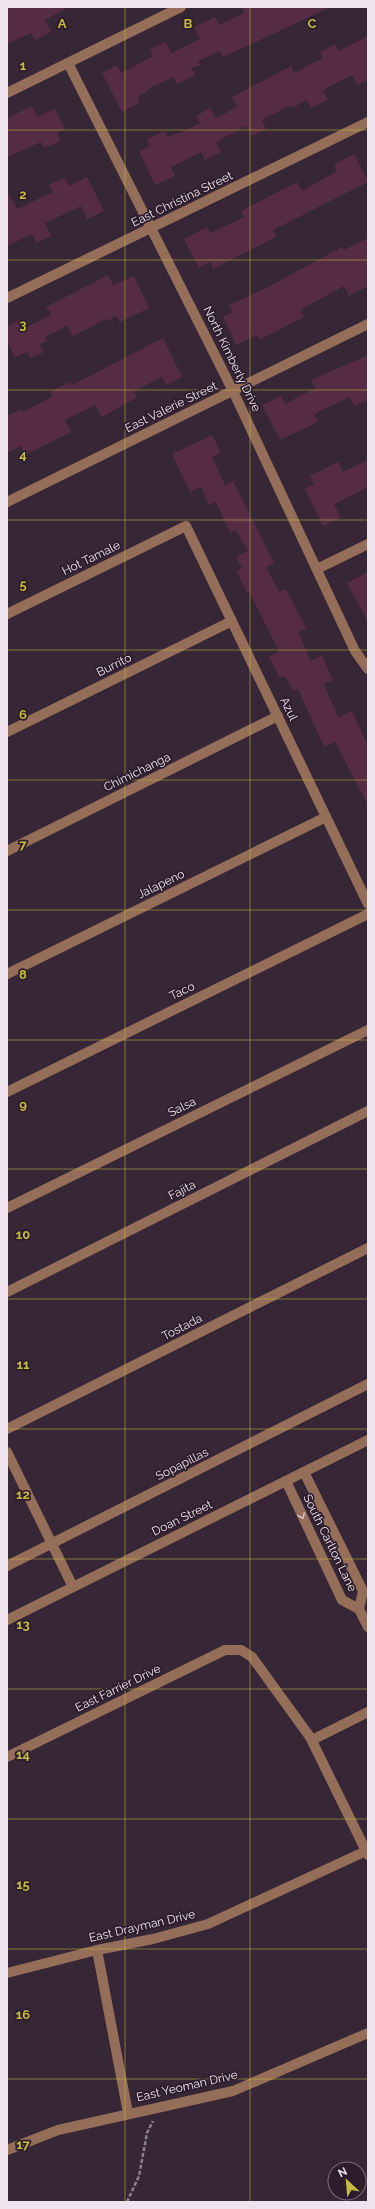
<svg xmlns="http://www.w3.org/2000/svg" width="375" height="2209" font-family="Raleway,sans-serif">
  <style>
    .building { fill: #562c44 }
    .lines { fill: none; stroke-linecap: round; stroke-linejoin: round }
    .path { stroke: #8e818e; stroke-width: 2.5; stroke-dasharray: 4 2; stroke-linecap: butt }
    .minor { stroke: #956e59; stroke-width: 10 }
    .oneway { stroke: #d4c1c1 }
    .grid { fill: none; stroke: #c6bc3c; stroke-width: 1; stroke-opacity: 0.55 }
    .labels { text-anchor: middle; stroke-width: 3.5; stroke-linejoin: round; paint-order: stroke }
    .street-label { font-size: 12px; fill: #efe4ee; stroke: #2c1c2c }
    .grid-label { font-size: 13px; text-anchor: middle; font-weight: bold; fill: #c6bc3c; stroke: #2c1c2c; stroke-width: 3.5; stroke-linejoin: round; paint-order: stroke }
  </style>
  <rect width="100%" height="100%" fill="#362636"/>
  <g class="building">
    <polygon points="7,7 69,7 45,20 51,32 35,40 31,33 7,44"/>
    <polygon points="241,7 331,7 223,57 220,51 198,61 200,65 191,68 195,75 177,84 174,77 149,88 150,90 137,97 140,102 122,112 102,73 117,65 121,73 153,56 150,49 166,42 171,53 200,39 194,27 215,17 219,25 244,13"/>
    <polygon points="368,36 368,80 357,85 352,75 323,90 328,100 311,108 307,100 292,108 291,105 262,120 266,129 252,136 246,126 216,142 221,152 205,160 201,152 171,167 175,176 155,185 139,151 150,146 147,139 165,131 168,137 177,133 178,134 200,123 196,116 210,108 216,118 237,107 232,97 291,66 294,73 323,58 320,52 335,44 339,51"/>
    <polygon points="32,106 37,117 55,109 65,129 57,133 60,141 44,148 41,142 7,157 7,118"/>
    <polygon points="354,154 368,182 273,230 276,237 213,269 210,262 199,268 184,239 207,227 211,233 244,217 241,211 297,182 302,191 337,171 334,165"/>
    <polygon points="65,177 69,186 87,177 104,211 87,219 81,206 45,223 51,236 36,243 32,234 7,246 7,190 17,209 53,192 49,185"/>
    <polygon points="368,238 368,286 349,296 344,286 300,310 304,317 259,340 257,335 236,345 223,317 233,312 229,305 264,289 342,247 344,250"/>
    <polygon points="108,275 113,285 134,276 149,308 120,322 117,316 107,321 106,319 73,336 67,326 45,337 47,341 40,344 44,352 30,358 27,352 15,357 7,341 7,326 21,319 25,328 51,315 46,307"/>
    <polygon points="163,338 182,377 166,385 162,377 134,391 137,397 102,417 95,405 65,420 71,432 25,455 21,446 7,453 7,416 22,409 23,412 52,397 50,392 70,382 72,385"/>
    <polygon points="368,355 368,400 354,406 350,397 314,414 318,422 280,440 262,405 281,396 285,404 315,388 311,380"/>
    <polygon points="212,435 221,453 212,457 225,485 233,481 274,563 266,567 279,592 286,589 306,628 298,632 311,661 322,655 333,680 324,684 338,717 352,711 368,746 368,805 335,742 324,747 298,689 293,691 285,676 280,678 269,656 279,651 249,592 247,593 236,571 242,568 236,557 248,551 236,530 230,533 216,502 209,505 201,487 190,492 172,454"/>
    <polygon points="368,460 368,487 334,504 341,518 323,526 305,489 314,484 310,476 338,462 343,472"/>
    <polygon points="368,572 368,622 347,583"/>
  </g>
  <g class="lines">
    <polyline class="path" points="127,2202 139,2176 147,2133 153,2121"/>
    <g class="minor">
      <polyline points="68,63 233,391 355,651 368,669"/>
      <polyline points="7,93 181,7"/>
      <polyline points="7,298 368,122"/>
      <polyline points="7,502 368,324"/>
      <polyline points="317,569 368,544"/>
      <polyline points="7,614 186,526 368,904"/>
      <polyline points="7,732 232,621"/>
      <polyline points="7,851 278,716"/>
      <polyline points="7,974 326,817"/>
      <polyline points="7,1092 368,914"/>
      <polyline points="7,1208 368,1030"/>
      <polyline points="7,1292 368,1111"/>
      <polyline points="7,1429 368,1248"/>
      <polyline points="7,1452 73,1587"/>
      <polyline points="304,1472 363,1591 359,1609"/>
      <polyline points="286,1481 342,1600 359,1609 368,1627"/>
      <polyline points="7,1566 368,1384"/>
      <polyline points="7,1620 368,1440"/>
      <polyline points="312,1740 368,1712"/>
      <polyline points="7,1757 225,1650 241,1650 252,1657 310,1737 368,1855"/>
      <polyline points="97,1950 128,2113"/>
      <polyline points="7,1973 97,1950 153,1939 208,1924 366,1851"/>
      <polyline points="7,2150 58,2130 233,2091 368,2033"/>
    </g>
  </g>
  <defs><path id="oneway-chevron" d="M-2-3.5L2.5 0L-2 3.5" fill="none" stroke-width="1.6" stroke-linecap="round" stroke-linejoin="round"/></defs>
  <use class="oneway" href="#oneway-chevron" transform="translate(302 1516) rotate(65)"/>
  <path class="grid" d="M 125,7 L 125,2202M 250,7 L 250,2202M 7,130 L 368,130M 7,260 L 368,260M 7,390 L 368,390M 7,520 L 368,520M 7,650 L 368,650M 7,780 L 368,780M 7,910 L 368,910M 7,1040 L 368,1040M 7,1169 L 368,1169M 7,1299 L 368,1299M 7,1429 L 368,1429M 7,1559 L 368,1559M 7,1689 L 368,1689M 7,1819 L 368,1819M 7,1949 L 368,1949M 7,2079 L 368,2079"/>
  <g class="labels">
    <g class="street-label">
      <text transform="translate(182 199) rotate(-26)" y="4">East Christina Street</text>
      <text transform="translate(232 359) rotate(64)" y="4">North Kimberly Drive</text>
      <text transform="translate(171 407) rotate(-26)" y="4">East Valerie Street</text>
      <text transform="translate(91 558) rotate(-26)" y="4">Hot Tamale</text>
      <text transform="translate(114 665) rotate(-26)" y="4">Burrito</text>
      <text transform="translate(289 709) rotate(64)" y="4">Azul</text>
      <text transform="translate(137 772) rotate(-26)" y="4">Chimichanga</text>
      <text transform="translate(161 884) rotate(-26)" y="4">Jalapeno</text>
      <text transform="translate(182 991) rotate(-26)" y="4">Taco</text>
      <text transform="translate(182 1107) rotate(-26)" y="4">Salsa</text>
      <text transform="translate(182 1190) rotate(-27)" y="4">Fajita</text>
      <text transform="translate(182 1327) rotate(-27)" y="4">Tostada</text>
      <text transform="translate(182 1464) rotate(-27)" y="4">Sopapillas</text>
      <text transform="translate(182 1518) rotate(-26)" y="4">Doan Street</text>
      <text transform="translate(330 1543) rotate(64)" y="4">South Carlton Lane</text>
      <text transform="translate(118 1688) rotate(-26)" y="4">East Farrier Drive</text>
      <text transform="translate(142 1926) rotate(-13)" y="4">East Drayman Drive</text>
      <text transform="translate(187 2086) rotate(-13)" y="4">East Yeoman Drive</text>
    </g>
  </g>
  <g class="grid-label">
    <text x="62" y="28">A</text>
    <text x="188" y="28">B</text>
    <text x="312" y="28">C</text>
    <text x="23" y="70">1</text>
    <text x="23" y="199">2</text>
    <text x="23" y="329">3</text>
    <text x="23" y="459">4</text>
    <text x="23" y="589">5</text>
    <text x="23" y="719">6</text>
    <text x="23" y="849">7</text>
    <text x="23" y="979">8</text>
    <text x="23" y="1109">9</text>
    <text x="23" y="1239">10</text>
    <text x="23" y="1369">11</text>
    <text x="23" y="1499">12</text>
    <text x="23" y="1629">13</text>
    <text x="23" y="1759">14</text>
    <text x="23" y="1889">15</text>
    <text x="23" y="2019">16</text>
    <text x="23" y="2149">17</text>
  </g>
  <rect width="375" height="2209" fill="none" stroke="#efe4ee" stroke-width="16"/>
  <g transform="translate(347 2181) rotate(334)"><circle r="19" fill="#2c1c2c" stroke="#7a6c7a"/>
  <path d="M0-3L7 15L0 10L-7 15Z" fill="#c6bc3c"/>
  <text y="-6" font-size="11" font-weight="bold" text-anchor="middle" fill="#efe4ee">N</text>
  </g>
</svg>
